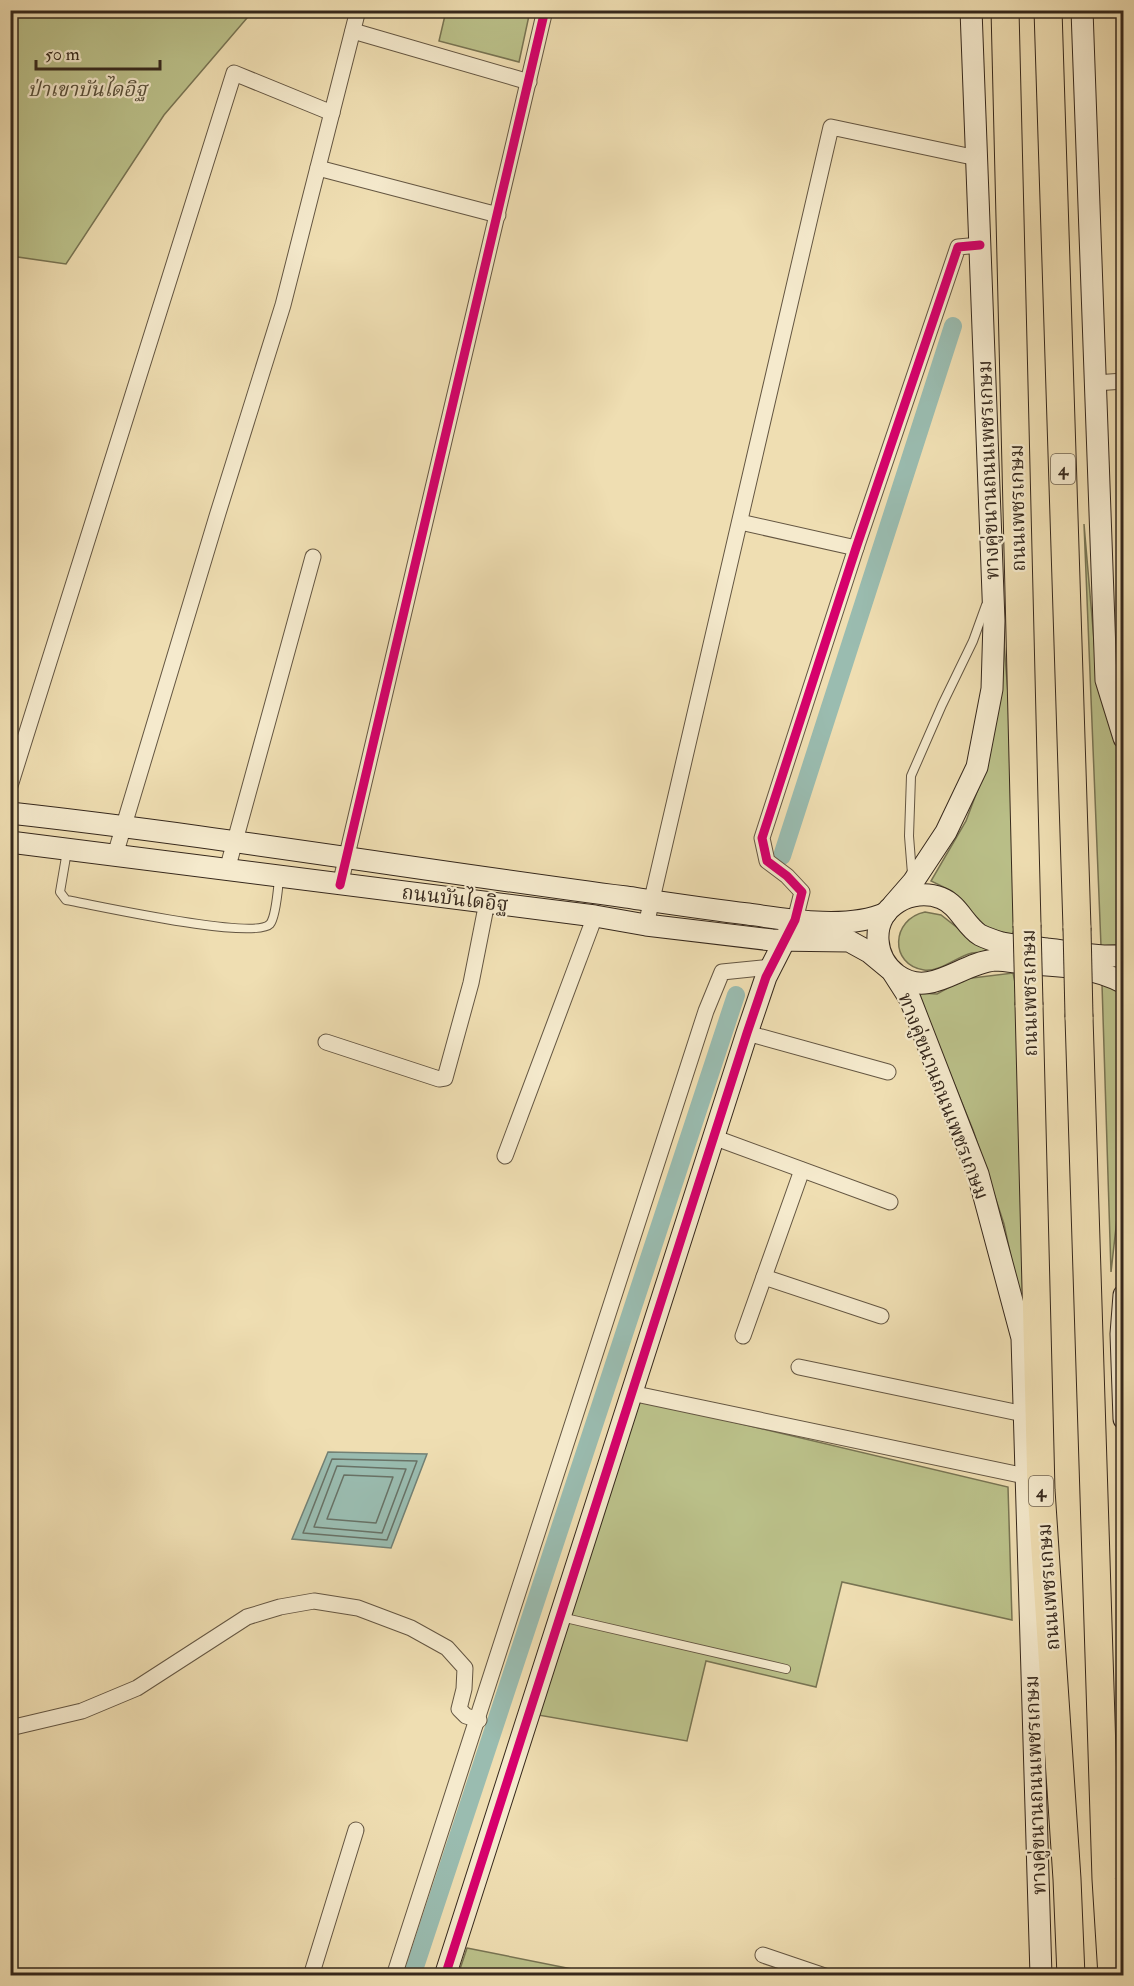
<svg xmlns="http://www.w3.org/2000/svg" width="1134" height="1986" font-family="'IM FELL Double Pica','Noto Serif Thai',serif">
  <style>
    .green { fill: #bbc18a; stroke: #787453; stroke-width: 1.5 }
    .water { fill: #9abcb0; stroke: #728175; stroke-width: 1.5 }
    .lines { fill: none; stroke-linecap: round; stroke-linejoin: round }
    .shore { stroke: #687266; stroke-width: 1.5 }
    .canal { stroke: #9abcb0; stroke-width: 18 }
    .lane-casing { stroke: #645642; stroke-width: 10 }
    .street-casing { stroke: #645642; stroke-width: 17 }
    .secondary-casing { stroke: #36281c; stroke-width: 23 }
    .highway-casing { stroke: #36281c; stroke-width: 29 }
    .lane { stroke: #f5eacd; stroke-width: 8 }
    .street { stroke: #f5eacd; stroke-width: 15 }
    .secondary { stroke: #f5eacd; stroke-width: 21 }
    .highway { stroke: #efdeb2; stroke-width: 27 }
    .highway-bridge-casing { stroke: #36281c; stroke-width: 29; stroke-linecap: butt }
    .highway-bridge { stroke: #efdeb2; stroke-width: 27 }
    .cycleway-casing { stroke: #f5eacd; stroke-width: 13 }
    .cycleway { stroke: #d6006c; stroke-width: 9 }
    .labels { text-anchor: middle; stroke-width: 4.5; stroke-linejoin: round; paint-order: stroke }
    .shield { fill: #f5eacd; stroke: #6f6251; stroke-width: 1.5 }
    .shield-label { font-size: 18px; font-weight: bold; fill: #36281c }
    .park-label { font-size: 20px; font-style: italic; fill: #574e38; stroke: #f5eacd }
    .street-label { font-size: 20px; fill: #36281c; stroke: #f5eacd }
  </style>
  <rect width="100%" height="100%" fill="#efdeb2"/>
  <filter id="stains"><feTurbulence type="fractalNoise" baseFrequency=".00333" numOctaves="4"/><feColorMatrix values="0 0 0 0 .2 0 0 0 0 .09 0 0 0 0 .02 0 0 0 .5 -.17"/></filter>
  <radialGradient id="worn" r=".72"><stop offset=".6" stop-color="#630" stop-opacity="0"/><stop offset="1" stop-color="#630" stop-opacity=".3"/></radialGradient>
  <g class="green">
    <polygon points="11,10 253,11 164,115 66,264 11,256"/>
    <polygon points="446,11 530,11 519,62 439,41"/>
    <polygon points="1084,524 1096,664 1106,709 1124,771 1123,944 1101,946"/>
    <polygon points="1000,593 1016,794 1018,919 1012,935 987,928 952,891 931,881 966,821 987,765"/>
    <path d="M 925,912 L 941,915 L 977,943 L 1005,953 C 994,953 982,951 972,953 C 956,957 940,972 924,970 C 889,965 891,919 925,912 Z"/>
    <polygon points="1013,973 1019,1001 1033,1362 1004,1224 973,1130 917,993 937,994 964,979"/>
    <polygon points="1102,984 1124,992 1124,1156 1111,1272"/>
    <polygon points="640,1400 1008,1487 1012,1620 842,1582 816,1687 706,1661 687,1741 538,1715"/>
    <polygon points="467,1948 602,1975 458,1975"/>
  </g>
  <polygon class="water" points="328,1452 427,1454 391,1548 292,1539"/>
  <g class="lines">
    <g class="shore">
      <polygon points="332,1459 417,1461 387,1540 303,1533"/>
      <polygon points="337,1466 406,1469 382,1533 314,1527"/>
      <polygon points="344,1475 393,1477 376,1523 327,1519"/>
    </g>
    <g class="canal">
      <polyline points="782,856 953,326"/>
      <polyline points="412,1976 736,995"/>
    </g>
    <defs>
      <g id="lane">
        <path d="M 67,851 L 60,892 L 66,900 C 95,905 254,941 270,924 C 276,917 278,888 279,879"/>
        <polyline points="912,874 909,836 911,776 942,705 973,641 986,605"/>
        <polyline points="561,1617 786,1669"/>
      </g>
      <g id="street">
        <polyline points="353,31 529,82"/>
        <polyline points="318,168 498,215"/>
        <polyline points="1095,383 1124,381"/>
        <polyline points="740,522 856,548"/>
        <polyline points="10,786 234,73 332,113"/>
        <polyline points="115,855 218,513 283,305 358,10"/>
        <polyline points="227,870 313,557"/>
        <polyline points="340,885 545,10"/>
        <polyline points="795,920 802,892 787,876 767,861 762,838 856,548 958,247 980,245"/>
        <polyline points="646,925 831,127 977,158"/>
        <polyline points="747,1033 888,1072"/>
        <polyline points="326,1042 439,1079 445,1078 471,983 487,902"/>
        <polyline points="713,1137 890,1202"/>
        <polyline points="505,1156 595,916"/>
        <polyline points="764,1277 881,1316"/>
        <polyline points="743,1336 802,1170"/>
        <polyline points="799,1367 1024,1414"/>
        <polyline points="631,1393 1025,1476"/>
        <polyline points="10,1728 82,1711 137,1688 247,1617 280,1607 314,1601 358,1608 411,1628 447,1648 465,1668 464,1689 459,1709 466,1716 479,1720"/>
        <polyline points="763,1955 825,1976"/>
        <polyline points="311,1976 356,1830"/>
        <polyline points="394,1976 706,1011 722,972 772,967"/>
      </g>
      <g id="secondary">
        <polyline points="1082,10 1106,680 1124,738"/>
        <path d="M 10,813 C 217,836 421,870 626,897 C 667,903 707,909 748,914 C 789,920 848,930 886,913"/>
        <polyline points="10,842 595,916 646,925 772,940 849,941 869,952 892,971 910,999 978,1174 1022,1338 1041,1976"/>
        <polyline points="893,905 913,882 946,832 977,767 992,689 994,621 971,10"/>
        <path d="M 1124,955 C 1102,959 1069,951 1047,949 C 1032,947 1016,946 1002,943 C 995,941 986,938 980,935 C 965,926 959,905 941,898 C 912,887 876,906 878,940 C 879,955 885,966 897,975 C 930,999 960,963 995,960 C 1006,960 1019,963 1031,964 C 1064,966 1094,967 1124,983"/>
        <polyline points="1124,1295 1121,1334 1124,1419"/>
        <polyline points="445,1976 747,1033 766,977 795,920"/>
      </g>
      <g id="highway">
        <polyline points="1005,10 1027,925"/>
        <polyline points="1048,10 1077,928"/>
        <polyline points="1029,1005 1041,1490 1067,1879 1071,1976"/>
        <polyline points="1079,1017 1106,1879 1112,1976"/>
      </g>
    </defs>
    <use href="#lane" class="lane-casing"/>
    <use href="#street" class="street-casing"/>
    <use href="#secondary" class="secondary-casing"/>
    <use href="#highway" class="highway-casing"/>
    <use href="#lane" class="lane"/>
    <use href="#street" class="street"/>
    <use href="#secondary" class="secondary"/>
    <use href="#highway" class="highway"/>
    <defs>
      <g id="highway-bridge">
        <polyline points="1027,925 1029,1005"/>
        <polyline points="1077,928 1079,1017"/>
      </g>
    </defs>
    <use href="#highway-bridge" class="highway-bridge-casing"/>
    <use href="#highway-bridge" class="highway-bridge"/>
    <defs>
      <g id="cycleway">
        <polyline points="340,885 545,10"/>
        <polyline points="445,1976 747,1033 766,977 795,920 802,892 787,876 767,861 762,838 856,548 958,247 980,245"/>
      </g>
    </defs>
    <use href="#cycleway" class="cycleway-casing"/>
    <use href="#cycleway" class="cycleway"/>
  </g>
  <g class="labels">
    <g class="shield">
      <rect x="1051" y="454" width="24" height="30" rx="4.5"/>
      <rect x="1029" y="1476" width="24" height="30" rx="4.5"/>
    </g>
    <g class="shield-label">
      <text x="1063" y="475">4</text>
      <text x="1041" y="1497">4</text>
    </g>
    <g class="park-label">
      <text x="87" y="96">ป่าเขาบันไดอิฐ</text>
    </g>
    <g class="street-label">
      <text transform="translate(988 470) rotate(-92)" y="7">ทางคู่ขนานถนนเพชรเกษม</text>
      <text transform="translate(1017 508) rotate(-91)" y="7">ถนนเพชรเกษม</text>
      <text transform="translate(455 898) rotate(7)" y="7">ถนนบันไดอิฐ</text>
      <text transform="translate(1029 993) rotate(-91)" y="7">ถนนเพชรเกษม</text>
      <text transform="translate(944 1096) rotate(69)" y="7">ทางคู่ขนานถนนเพชรเกษม</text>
      <text transform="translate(1048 1587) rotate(-94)" y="7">ถนนเพชรเกษม</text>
      <text transform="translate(1035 1785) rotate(-92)" y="7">ทางคู่ขนานถนนเพชรเกษม</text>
    </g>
  </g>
  <rect width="1134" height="1986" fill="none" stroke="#efdeb2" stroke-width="36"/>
  <rect x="12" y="12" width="1110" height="1962" fill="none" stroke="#36281c" stroke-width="3"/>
  <rect x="18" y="18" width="1098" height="1950" fill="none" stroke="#36281c" stroke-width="1.5"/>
  <path d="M36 60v9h124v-9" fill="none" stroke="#36281c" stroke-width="3"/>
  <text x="45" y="60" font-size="18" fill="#36281c" stroke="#f5eacd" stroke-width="4.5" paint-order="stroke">50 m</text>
  <rect width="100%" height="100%" filter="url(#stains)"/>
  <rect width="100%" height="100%" fill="url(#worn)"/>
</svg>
